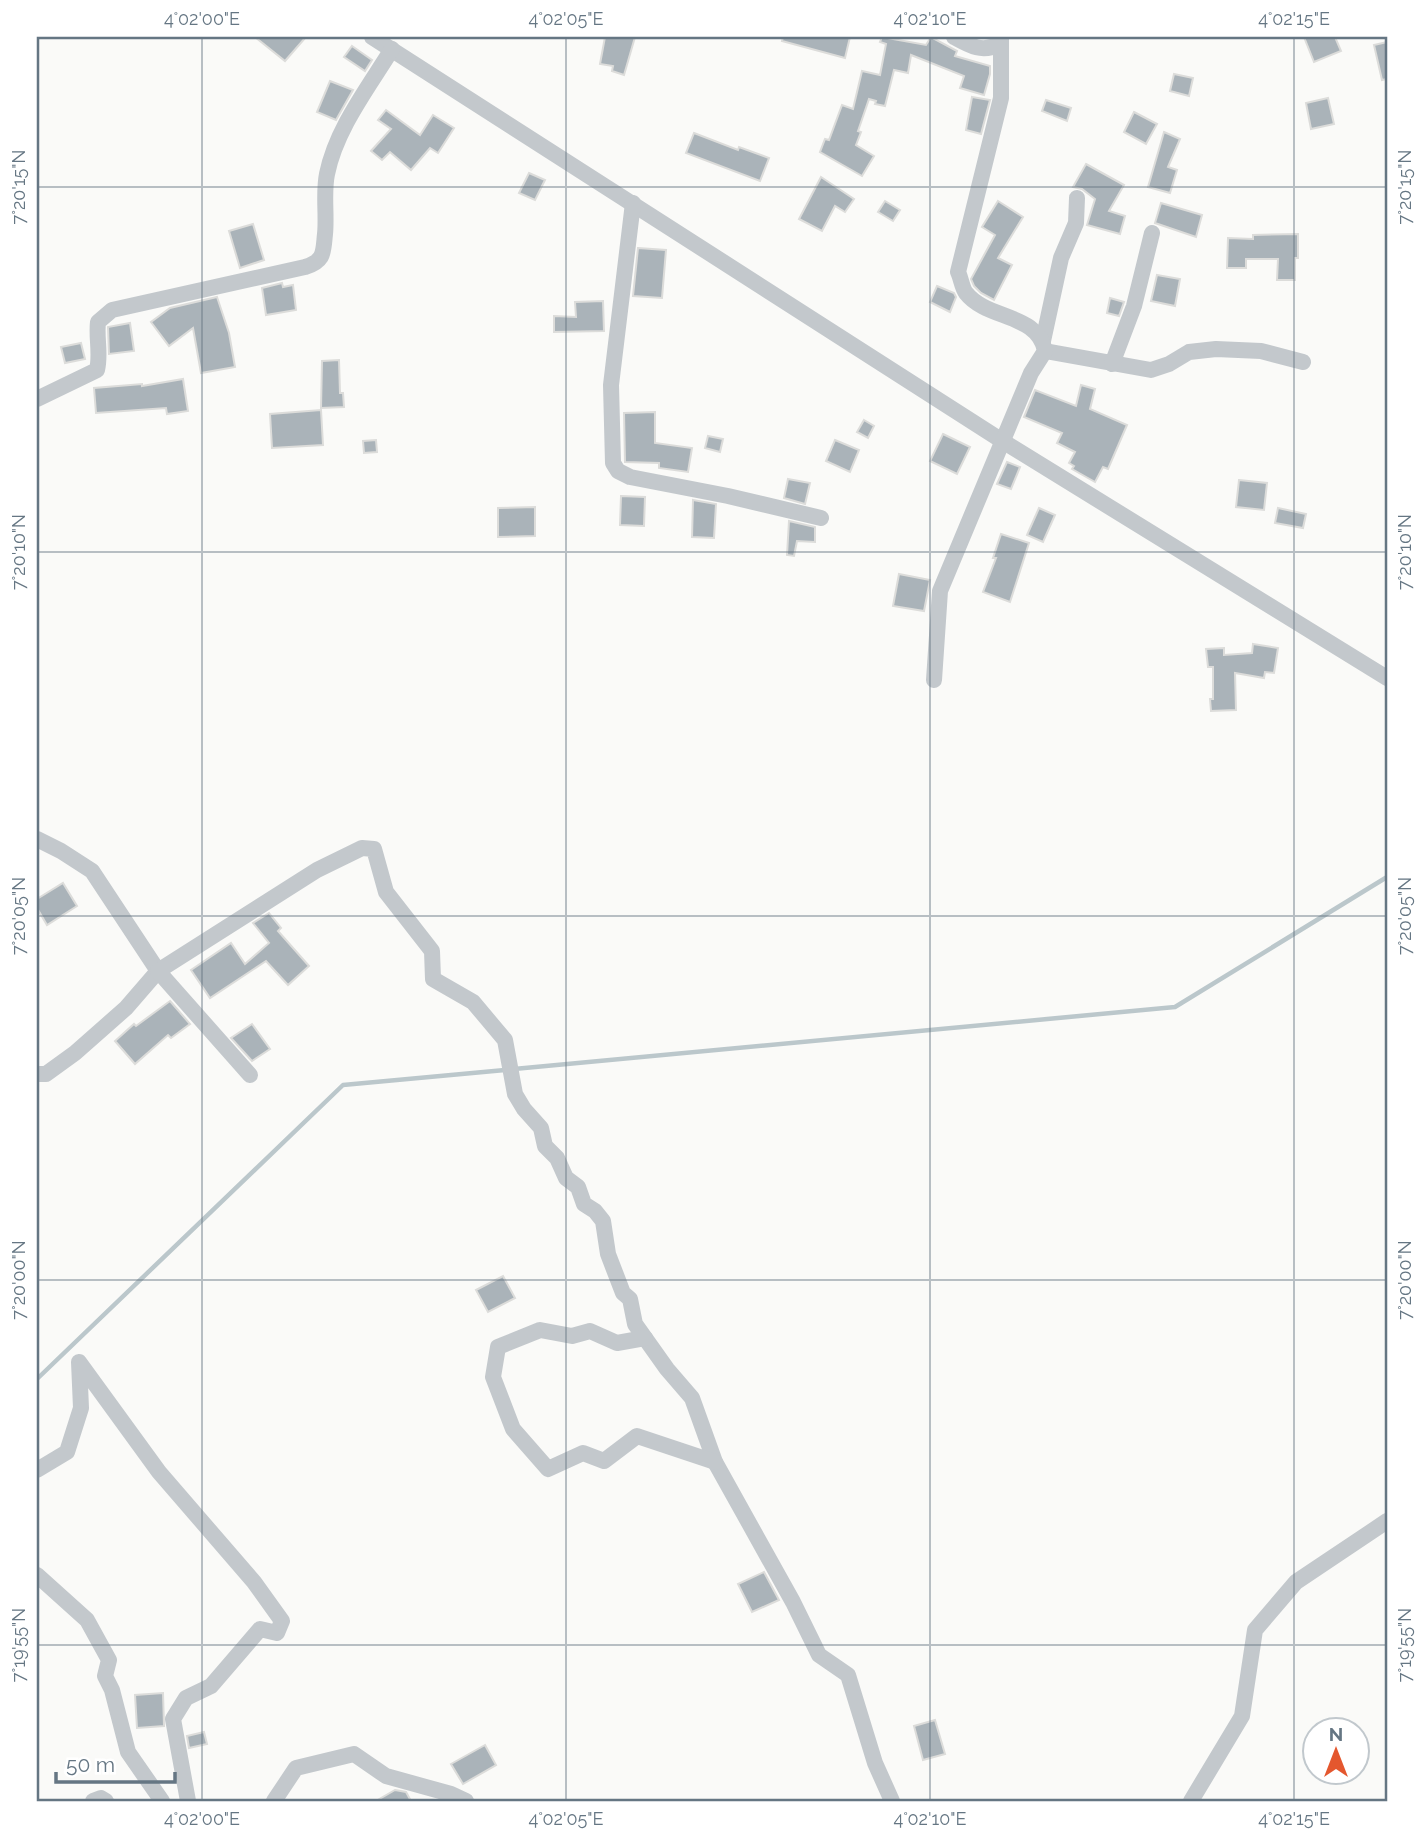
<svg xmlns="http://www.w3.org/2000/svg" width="1424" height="1838" font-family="Raleway,sans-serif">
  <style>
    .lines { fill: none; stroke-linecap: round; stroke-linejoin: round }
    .stream { stroke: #bbc7cb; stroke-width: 4.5 }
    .building { fill: #aab3b9; stroke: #dcdcda; stroke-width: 2 }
    .street { stroke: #c3c8cc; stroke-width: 16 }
    .ticks { fill: none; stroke: #657683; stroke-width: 2; stroke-opacity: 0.45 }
    .neatline { fill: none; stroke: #657683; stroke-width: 2.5 }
    .ticks-label { font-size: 18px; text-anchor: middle; fill: #657683 }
  </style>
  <rect width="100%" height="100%" fill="#fafaf8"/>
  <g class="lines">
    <g class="stream">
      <polyline points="514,1069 1175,1007 1387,877"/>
      <polyline points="37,1379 343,1085 505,1070"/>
    </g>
  </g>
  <g class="building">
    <polygon points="255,37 306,37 285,61"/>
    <polygon points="605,37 635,37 624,75 612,71 613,66 600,64"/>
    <polygon points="783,37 850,37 845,58 782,41"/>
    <polygon points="882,37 926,45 931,37 957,51 955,56 990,66 990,74 984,95 960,88 964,76 911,55 908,73 894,70 885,106 875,104 876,101 869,99 858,131 861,132 856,145 874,156 862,176 820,152 825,139 829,140 842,105 853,109 862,71 880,75 886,44 880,42"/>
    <polygon points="1304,37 1335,37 1341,51 1314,62"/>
    <polygon points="1387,42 1387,79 1382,80 1374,45"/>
    <polygon points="352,46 372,60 365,71 344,57"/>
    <polygon points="1174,74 1193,78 1189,96 1170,91"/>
    <polygon points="330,81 353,90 336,120 317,112"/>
    <polygon points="972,97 990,100 981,134 966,130"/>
    <polygon points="1328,98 1334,124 1311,129 1306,103"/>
    <polygon points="1046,100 1071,108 1067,121 1042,111"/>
    <polygon points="386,110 420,135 433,115 454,128 438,153 430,148 411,170 390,152 382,160 371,151 391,129 378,120"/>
    <polygon points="1134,112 1157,124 1146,144 1124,132"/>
    <polygon points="1164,132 1180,139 1168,167 1177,170 1170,193 1148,187"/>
    <polygon points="694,133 738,150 739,147 769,158 760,181 686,153"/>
    <polygon points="1086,164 1124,185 1109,211 1125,216 1120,234 1087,225 1095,199 1082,189 1073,187"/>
    <polygon points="529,173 545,180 535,200 519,193"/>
    <polygon points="821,177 854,199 845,212 835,206 822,231 799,219"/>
    <polygon points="885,201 900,210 893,221 878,212"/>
    <polygon points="998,201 1023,217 998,258 1012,265 994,300 981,293 974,286 971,279 995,235 982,227"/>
    <polygon points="1161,203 1202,215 1196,237 1155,223"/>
    <polygon points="253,224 264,260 240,268 229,231"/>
    <polygon points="1298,234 1298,258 1295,258 1295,280 1277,280 1278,259 1246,259 1246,268 1227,268 1228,238 1253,239 1253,235"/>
    <polygon points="638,248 666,250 662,298 633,296"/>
    <polygon points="1157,275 1180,279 1175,306 1151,301"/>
    <polygon points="282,283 283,287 293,285 296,310 266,315 262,288"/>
    <polygon points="937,286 954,293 956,297 950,312 930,302"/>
    <polygon points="217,297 229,333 235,367 201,373 193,328 169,346 151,322 170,308"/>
    <polygon points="1110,298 1124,302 1119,316 1107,313"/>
    <polygon points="603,301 604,331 554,332 554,316 576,317 575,302"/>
    <polygon points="130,323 134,351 109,354 108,327"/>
    <polygon points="81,343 85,359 65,363 61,347"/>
    <polygon points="339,360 340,393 343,393 344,407 321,408 322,361"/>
    <polygon points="183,379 188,411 167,414 166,408 96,413 94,388 142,384 142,386"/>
    <polygon points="1081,385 1095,389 1090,409 1127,425 1108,469 1103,467 1095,482 1072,469 1074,466 1069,463 1075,452 1057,443 1062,433 1024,417 1035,390 1076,406"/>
    <polygon points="321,410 323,445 272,448 270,414"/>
    <polygon points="655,412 655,443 692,448 688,472 659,468 659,463 625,462 624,413"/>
    <polygon points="864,420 874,426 868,438 857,432"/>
    <polygon points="943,434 970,447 957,474 930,461"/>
    <polygon points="708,436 723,439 720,452 705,448"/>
    <polygon points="376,440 377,452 364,453 363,441"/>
    <polygon points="835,440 859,450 850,472 826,461"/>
    <polygon points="1007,462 1020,467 1011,489 997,484"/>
    <polygon points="788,479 810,483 805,504 784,498"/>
    <polygon points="1239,480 1267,483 1264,510 1236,507"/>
    <polygon points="621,496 645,497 644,526 620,525"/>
    <polygon points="693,500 716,504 714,538 692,537"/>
    <polygon points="535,507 535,536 498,537 498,508"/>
    <polygon points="1039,508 1055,515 1043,542 1027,535"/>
    <polygon points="1278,508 1306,514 1303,528 1275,523"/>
    <polygon points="789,521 815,527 815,542 797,541 794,556 787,555"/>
    <polygon points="1001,534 1029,543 1010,602 983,592 996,558 993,558"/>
    <polygon points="899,574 930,580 924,611 893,606"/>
    <polygon points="1253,644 1278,648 1274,673 1265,672 1264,678 1235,673 1236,710 1211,711 1210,699 1213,699 1213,667 1208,667 1206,649 1224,648 1224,655 1252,653"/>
    <polygon points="63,883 77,906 47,925 37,908 37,899"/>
    <polygon points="269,913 281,928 278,931 309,966 288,985 266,961 210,998 191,970 231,943 245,964 269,943 253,923"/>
    <polygon points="170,1001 190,1024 171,1038 168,1035 135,1064 115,1041 134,1024 136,1026"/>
    <polygon points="252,1024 270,1049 252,1061 231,1038"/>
    <polygon points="503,1276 515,1298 488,1312 476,1290"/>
    <polygon points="764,1572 779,1600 752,1612 738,1584"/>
    <polygon points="163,1693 164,1726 137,1728 135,1695"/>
    <polygon points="935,1720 945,1754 923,1760 914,1726"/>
    <polygon points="204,1732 207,1744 189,1748 187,1736"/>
    <polygon points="485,1745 496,1765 463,1784 451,1764"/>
    <polygon points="395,1790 406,1792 411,1801 376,1801"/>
  </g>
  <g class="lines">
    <g class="street">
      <polyline points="372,37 1004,442 1387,678"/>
      <path d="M 954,37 C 970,46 982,53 1000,44"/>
      <polyline points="633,203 611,385 613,463 618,471 630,477 728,496 821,518"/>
      <polyline points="1043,341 1061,258 1076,223 1077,198"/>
      <polyline points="1045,351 1151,370 1169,364 1189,352 1216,349 1261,351 1303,362"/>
      <polyline points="1112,364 1134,306 1152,233"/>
      <path d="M 37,399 L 97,370 C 101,354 96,338 98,322 L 112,310 L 305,267 C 325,261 323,252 325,234 C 327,215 323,193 327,174 C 336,129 368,88 392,49"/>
      <path d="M 934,680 L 940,591 L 1031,373 L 1045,351 C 1038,313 987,320 966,293 C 962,288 961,278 958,272 L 1001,98 L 1001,37"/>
      <polyline points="37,839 61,851 92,871 158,971 126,1008 75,1053 46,1074 37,1074"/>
      <polyline points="250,1075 158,971 317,870 362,848 374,849 386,892 432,951 433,979 473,1002 505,1040 515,1094 524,1109 541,1128 545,1146 557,1158 566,1178 578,1187 584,1204 595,1211 603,1221 608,1254 623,1293 630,1299 635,1324 667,1369 692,1398 715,1462 793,1602 819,1655 848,1675 875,1763 892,1801"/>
      <polyline points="645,1338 617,1343 590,1331 572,1336 540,1330 498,1347 493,1377 513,1429 548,1469 583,1453 604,1461 637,1436 715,1462"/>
      <polyline points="37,1470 67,1452 81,1408 79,1362 159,1472 254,1582 282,1621 277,1633 260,1629 211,1686 186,1698 173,1719 188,1801"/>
      <polyline points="37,1575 87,1620 109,1660 105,1676 112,1690 128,1752 162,1801"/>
      <polyline points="93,1801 101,1798 106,1801"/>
      <polyline points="274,1801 296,1768 354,1754 386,1776 451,1794 466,1801"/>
      <polyline points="1191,1801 1242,1716 1255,1630 1296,1582 1387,1521"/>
    </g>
  </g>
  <path class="ticks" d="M 202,37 L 202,1801M 566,37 L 566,1801M 930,37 L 930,1801M 1294,37 L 1294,1801M 37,187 L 1387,187M 37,552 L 1387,552M 37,916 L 1387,916M 37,1280 L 1387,1280M 37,1645 L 1387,1645"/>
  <rect width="1424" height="1838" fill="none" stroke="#ffffff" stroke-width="77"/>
  <g transform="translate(1336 1751)"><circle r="33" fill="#ffffff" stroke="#c1c8cd" stroke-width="2"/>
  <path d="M0-5L12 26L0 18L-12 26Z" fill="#e4572e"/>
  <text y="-10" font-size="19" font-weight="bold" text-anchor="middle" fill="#657683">N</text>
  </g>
  <path d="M56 1772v10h119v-10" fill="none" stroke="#657683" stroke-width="3.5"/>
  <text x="66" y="1772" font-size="21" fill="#657683" stroke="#ffffff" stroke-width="5" paint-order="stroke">50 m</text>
  <rect x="38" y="38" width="1348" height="1762" class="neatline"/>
  <g class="ticks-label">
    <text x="202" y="25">4°02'00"E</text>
    <text x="566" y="25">4°02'05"E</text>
    <text x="930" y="25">4°02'10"E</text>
    <text x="1294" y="25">4°02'15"E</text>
    <text transform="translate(19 187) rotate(-90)" y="6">7°20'15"N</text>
    <text transform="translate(1405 187) rotate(-90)" y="6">7°20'15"N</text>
    <text transform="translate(19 552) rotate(-90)" y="6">7°20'10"N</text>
    <text transform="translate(1405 552) rotate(-90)" y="6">7°20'10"N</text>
    <text transform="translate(19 916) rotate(-90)" y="6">7°20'05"N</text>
    <text transform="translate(1405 916) rotate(-90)" y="6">7°20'05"N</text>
    <text transform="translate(19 1280) rotate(-90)" y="6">7°20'00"N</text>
    <text transform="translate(1405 1280) rotate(-90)" y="6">7°20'00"N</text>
    <text transform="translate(19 1645) rotate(-90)" y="6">7°19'55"N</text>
    <text transform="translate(1405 1645) rotate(-90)" y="6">7°19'55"N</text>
    <text x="202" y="1825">4°02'00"E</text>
    <text x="566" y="1825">4°02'05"E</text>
    <text x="930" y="1825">4°02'10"E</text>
    <text x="1294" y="1825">4°02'15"E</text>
  </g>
</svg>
